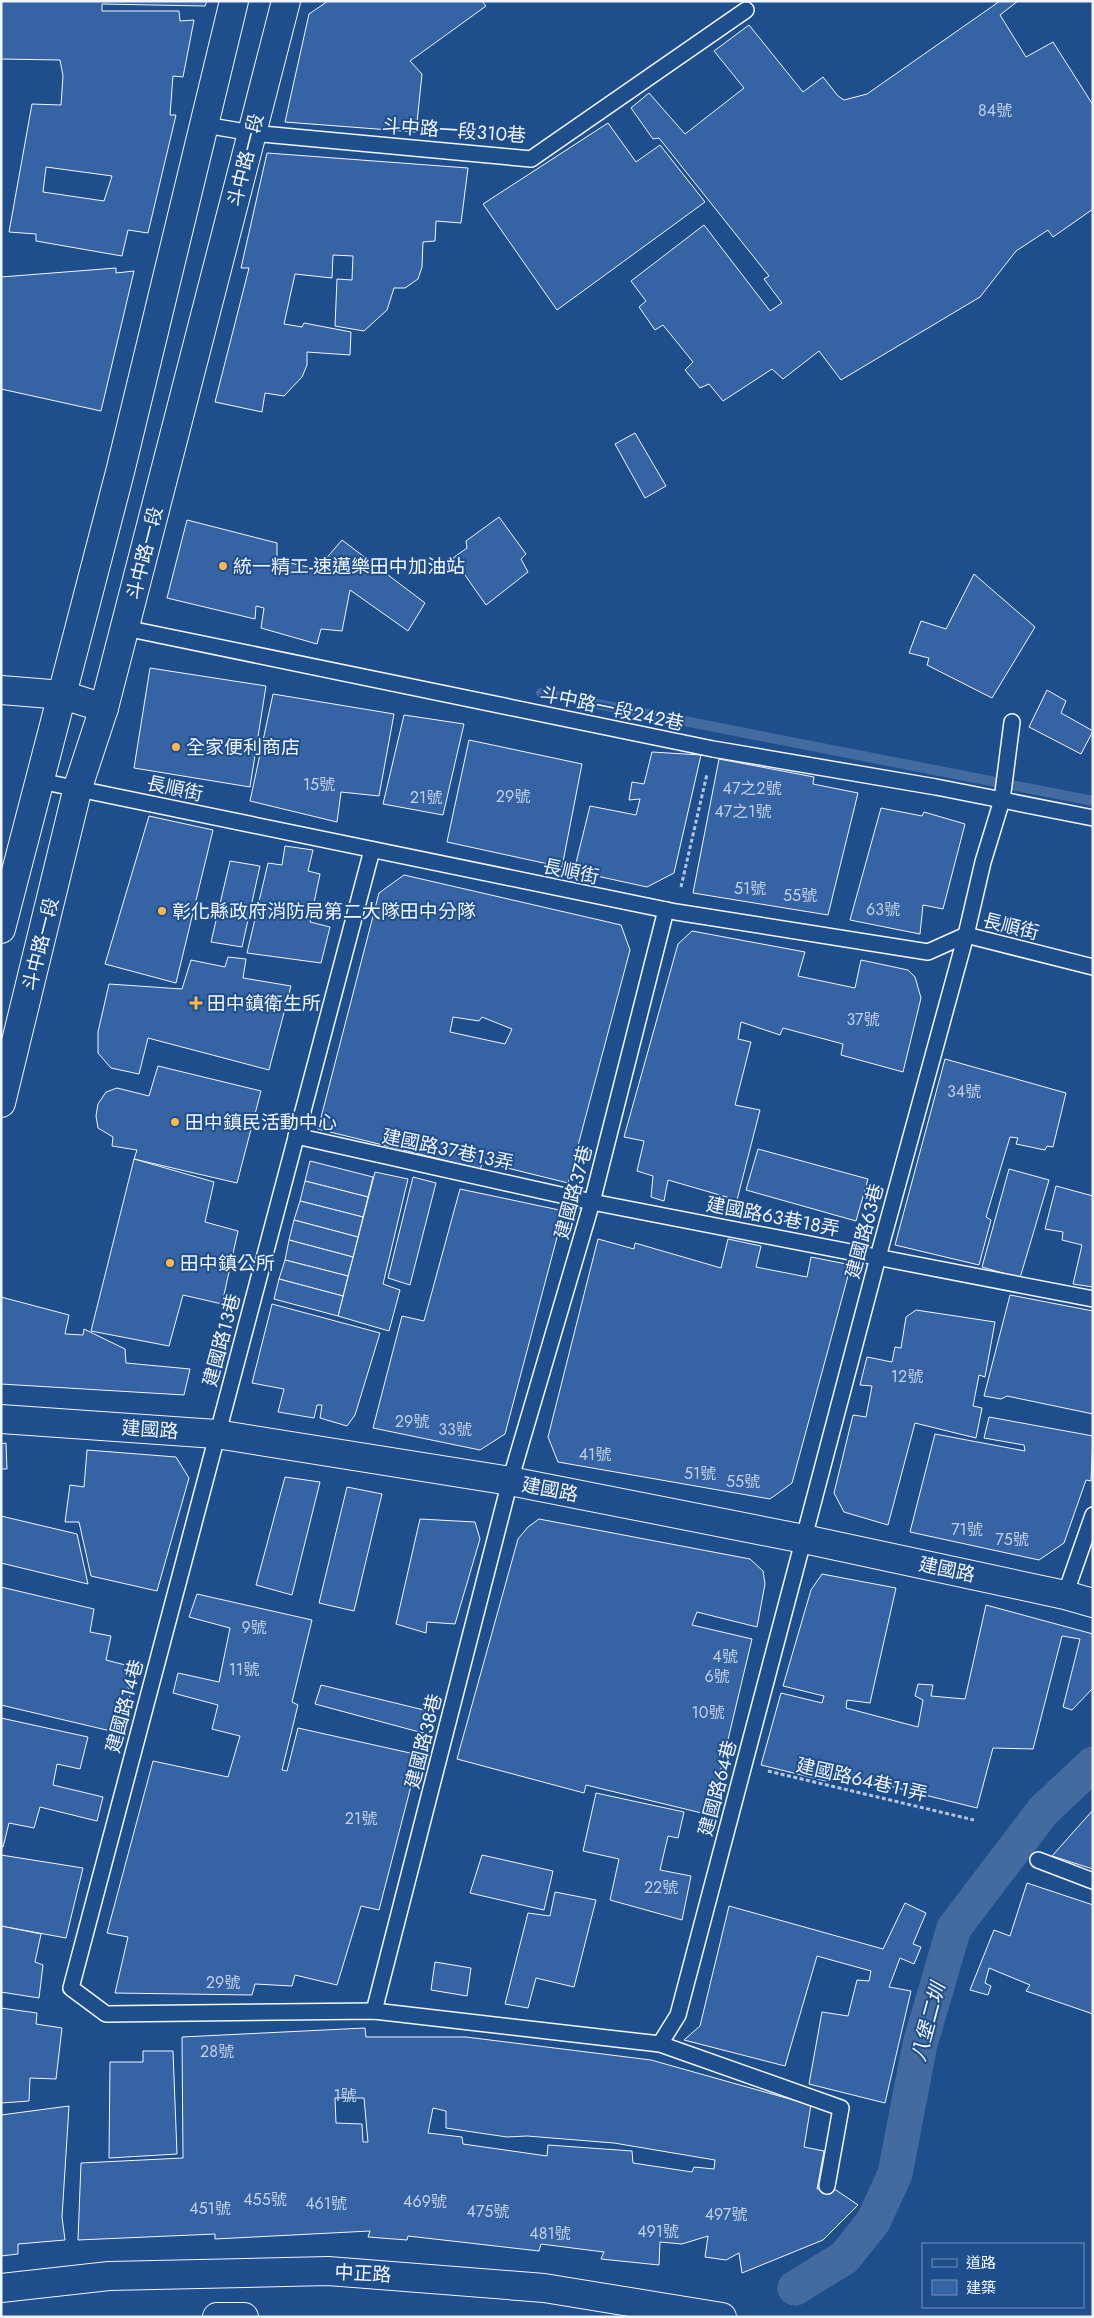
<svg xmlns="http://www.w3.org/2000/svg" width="1094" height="2318" font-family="Jost,'Noto Sans TC',sans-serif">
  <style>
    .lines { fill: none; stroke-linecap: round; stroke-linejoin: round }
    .stream { stroke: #446ba0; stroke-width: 10 }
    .canal { stroke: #446ba0; stroke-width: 35 }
    .building { fill: #3563a3; stroke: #f2f6ff; fill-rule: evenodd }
    .service-casing { stroke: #f2f6ff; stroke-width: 18 }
    .minor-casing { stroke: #f2f6ff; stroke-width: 30 }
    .tertiary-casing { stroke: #f2f6ff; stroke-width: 30 }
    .secondary-casing { stroke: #f2f6ff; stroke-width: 30 }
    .path { stroke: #b3c4dc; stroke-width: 3; stroke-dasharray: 4 2.5; stroke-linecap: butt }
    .service { stroke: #1f4e8c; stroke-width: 15 }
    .minor { stroke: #1f4e8c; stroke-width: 28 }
    .tertiary { stroke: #1f4e8c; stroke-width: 28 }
    .secondary { stroke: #1f4e8c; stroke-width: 28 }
    .poi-dot { fill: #ffb74d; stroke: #1f4e8c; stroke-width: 2 }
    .labels { text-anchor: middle; stroke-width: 4; stroke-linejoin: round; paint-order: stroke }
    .number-label { font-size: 16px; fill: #c3d1e8 }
    .street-label { font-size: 19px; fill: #f2f6ff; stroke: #1f4e8c }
    .poi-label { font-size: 19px; fill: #f2f6ff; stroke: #1f4e8c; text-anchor: start }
    .water-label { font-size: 20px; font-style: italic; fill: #f2f6ff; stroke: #1f4e8c }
  </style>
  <rect width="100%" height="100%" fill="#1f4e8c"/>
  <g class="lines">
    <polyline class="stream" points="541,693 1093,801"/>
    <polyline class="canal" points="795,2288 844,2258 873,2222 895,2174 920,2044 954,1928 1043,1811 1093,1764"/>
  </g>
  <g class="building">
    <path d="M 1,1 L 207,1 L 205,6 L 102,4 L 102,11 L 179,11 L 180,21 L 194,20 L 183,77 L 173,76 L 170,115 L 176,115 L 148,233 L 128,230 L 122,256 L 36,241 L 36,234 L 9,232 L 32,104 L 61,105 L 63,76 L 60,60 L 1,59 ZM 46,167 L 112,176 L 104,201 L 43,192 Z"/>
    <polygon points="328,1 482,1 486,6 410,61 422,74 416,132 285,122 309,14"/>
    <polygon points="1000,1 1018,1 1000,15 1026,57 1053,42 1093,105 1093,209 1053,237 1048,230 1016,251 980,297 841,380 819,351 783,379 772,369 723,401 709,384 700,388 685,370 693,362 663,325 655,330 639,307 646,301 631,281 704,225 770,311 782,303 764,279 769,276 659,138 653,139 631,108 649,93 685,134 744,88 714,51 749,25 803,92 823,77 838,96 844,100 867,94"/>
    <polygon points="608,123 636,162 660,145 705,202 557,310 483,204"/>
    <polygon points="267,153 468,168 461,223 436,221 435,241 423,242 422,267 418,279 405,288 394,288 387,310 364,331 335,326 337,279 352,280 353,256 333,255 332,278 295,274 284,324 302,327 304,323 351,332 350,355 307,352 307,365 302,377 284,396 265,393 262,412 215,402 249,268 241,268"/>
    <polygon points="116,268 116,273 134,271 101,411 1,389 1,277"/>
    <polygon points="635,433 666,486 645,498 615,444"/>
    <polygon points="499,517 526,554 521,559 528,572 486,605 453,558 467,548 466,541"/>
    <polygon points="187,520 277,543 277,560 317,569 342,540 425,603 408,631 350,590 342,631 321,629 317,644 261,628 264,608 256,606 255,619 167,598"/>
    <polygon points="974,574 1035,627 992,698 927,665 929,658 909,653 921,621 946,629"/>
    <polygon points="150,668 266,686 250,787 134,768"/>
    <polygon points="1047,690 1066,701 1061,713 1093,731 1081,754 1029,727"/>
    <polygon points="273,694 394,714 379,796 341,792 337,822 250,801"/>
    <polygon points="404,715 464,724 443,815 383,804"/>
    <polygon points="469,740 582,764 562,867 447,842"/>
    <polygon points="652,752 701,755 674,873 647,887 574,871 590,806 636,815 640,799 629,800 632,782 644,784"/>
    <polygon points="719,759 814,777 813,784 858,793 828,915 693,893"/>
    <polygon points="881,808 922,816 924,812 965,824 943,909 923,905 920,934 850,920"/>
    <polygon points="149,816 213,830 176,983 105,964"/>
    <polygon points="285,846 313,850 308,871 320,874 310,922 330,927 321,963 247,953 268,863 282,865"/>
    <polygon points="230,861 260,866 242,947 211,942"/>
    <path d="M 404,875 L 621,925 L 630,950 L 568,1183 L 483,1162 L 480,1169 L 318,1129 L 379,893 ZM 453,1017 L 479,1021 L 482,1017 L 512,1029 L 505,1044 L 450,1032 Z"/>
    <polygon points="692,931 805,952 798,976 855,988 861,960 908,970 915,977 921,998 903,1072 841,1055 843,1044 783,1028 780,1035 741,1022 738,1039 751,1042 735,1105 760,1110 737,1200 668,1180 664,1201 651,1197 653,1176 637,1171 644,1141 624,1137 678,944"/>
    <polygon points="228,957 246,959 243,978 291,986 269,1070 148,1038 139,1074 111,1068 98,1053 98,1032 109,984 182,989 191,960 225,967"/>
    <polygon points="945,1059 1066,1093 1053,1147 1047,1146 1045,1150 1016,1144 1018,1138 1010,1137 986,1217 991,1220 979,1265 895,1245"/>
    <polygon points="158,1066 261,1091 237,1183 134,1159 137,1150 112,1146 113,1137 98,1128 96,1116 98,1104 106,1092 117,1088 149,1096"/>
    <polygon points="758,1149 868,1179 856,1221 746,1190"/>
    <polygon points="134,1159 214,1182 205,1222 238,1231 222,1304 183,1295 169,1346 91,1331"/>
    <polygon points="310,1161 373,1177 368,1197 305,1181"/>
    <polygon points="1009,1169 1049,1180 1020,1278 982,1267"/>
    <polygon points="375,1172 408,1179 383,1284 400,1290 389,1331 338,1316"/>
    <polygon points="413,1177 436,1183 410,1285 388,1278"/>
    <polygon points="305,1181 368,1197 363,1217 300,1201"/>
    <polygon points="1056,1186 1093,1196 1093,1287 1073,1284 1082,1245 1062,1240 1063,1232 1045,1229"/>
    <polygon points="460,1189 564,1211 505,1434 480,1450 373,1428 402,1316 424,1321"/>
    <polygon points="300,1201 363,1217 358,1237 294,1220"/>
    <polygon points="294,1220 358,1237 353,1257 289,1240"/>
    <polygon points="598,1239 634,1249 635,1243 721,1268 728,1239 761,1246 756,1267 807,1277 811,1257 851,1265 792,1483 770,1499 558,1462 548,1437"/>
    <polygon points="289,1240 353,1257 348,1276 285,1260"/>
    <polygon points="285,1260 348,1276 343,1296 279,1279"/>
    <polygon points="279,1279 343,1296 338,1316 274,1299"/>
    <polygon points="1010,1295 1093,1311 1093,1414 1007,1396 1001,1399 984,1396"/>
    <polygon points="1,1297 69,1315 65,1334 83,1335 84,1329 125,1349 126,1363 190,1369 184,1395 1,1384"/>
    <polygon points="272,1304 380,1333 355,1415 347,1426 320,1418 322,1405 317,1405 314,1418 278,1412 284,1389 252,1383"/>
    <polygon points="916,1310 995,1322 985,1377 979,1375 973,1406 982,1408 976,1438 915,1423 888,1525 844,1512 834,1493 853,1415 866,1417 872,1386 860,1385 867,1357 892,1362 895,1347 901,1348 906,1317"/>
    <polygon points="989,1417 1093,1436 1091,1481 1086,1480 1064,1543 1039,1560 910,1532 935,1434 1025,1451 1024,1445 984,1438"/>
    <polygon points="6,1443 7,1469 1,1469 1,1444"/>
    <polygon points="87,1450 176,1457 189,1478 157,1591 91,1576 79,1522 65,1522 70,1485 84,1487"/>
    <polygon points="285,1477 320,1482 292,1595 256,1585"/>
    <polygon points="347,1487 382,1494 354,1611 319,1603"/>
    <polygon points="1,1516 77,1534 88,1584 1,1563"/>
    <polygon points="420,1519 475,1522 480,1539 455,1624 427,1622 426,1633 396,1624"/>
    <polygon points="539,1519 750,1559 763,1571 765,1584 757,1627 697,1612 692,1625 752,1639 710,1815 586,1785 584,1793 457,1759 518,1539 528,1527"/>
    <polygon points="822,1574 896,1588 870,1703 847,1700 846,1708 918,1727 923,1700 915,1696 918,1684 933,1685 931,1696 965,1699 986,1605 1093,1634 1093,1688 1072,1710 1063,1707 1080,1639 1062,1636 1033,1749 993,1748 977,1808 829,1771 826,1781 761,1765 781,1693 822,1703 824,1696 783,1686 811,1590"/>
    <polygon points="1,1587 94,1609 90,1632 111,1636 106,1660 133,1667 128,1688 132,1689 119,1733 1,1705"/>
    <polygon points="197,1594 312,1620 292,1702 298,1705 282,1770 287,1771 298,1728 419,1755 379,1910 361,1906 337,1985 295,1975 292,1986 255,1984 252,1995 115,1993 128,1937 107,1933 153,1761 228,1777 240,1736 212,1729 218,1705 173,1693 178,1673 219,1682 230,1628 189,1617"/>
    <polygon points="321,1685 428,1711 423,1733 315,1704"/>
    <polygon points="1,1718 88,1737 80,1769 57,1764 53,1785 103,1797 97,1821 40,1807 34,1828 9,1823 3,1847 1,1847"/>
    <polygon points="596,1793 684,1812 678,1838 668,1836 660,1870 691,1876 682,1920 610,1900 619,1859 583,1851"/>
    <polygon points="1093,1810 1093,1869 1052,1856"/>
    <polygon points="1,1855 83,1868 66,1938 1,1926"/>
    <polygon points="482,1855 553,1871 544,1910 470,1893"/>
    <polygon points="1027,1883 1093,1905 1093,2014 1026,1991 1030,1985 989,1968 985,1983 991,1986 988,1995 970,1990 994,1930 1010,1936"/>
    <polygon points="555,1892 596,1900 574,1987 536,1978 528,2008 505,2004 528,1913 550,1916"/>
    <polygon points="905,1903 926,1913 913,1944 921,1947 914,1964 900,1958 889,1987 911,1991 885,2103 809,2084 822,2012 848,2016 857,1980 869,1981 871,1971 817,1956 785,2066 684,2040 700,2026 729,1906 883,1949"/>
    <polygon points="1,1926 41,1934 35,1962 43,1965 39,1998 1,1992"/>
    <polygon points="435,1962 471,1968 467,1996 431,1990"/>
    <polygon points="1,2008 37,2013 36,2024 62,2028 56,2079 30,2078 29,2101 1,2103"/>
    <path d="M 365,2028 L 366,2037 L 466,2037 L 651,2060 L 811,2105 L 804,2147 L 824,2151 L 817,2189 L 836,2190 L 858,2205 L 823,2240 L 742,2273 L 739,2253 L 726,2260 L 705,2257 L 708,2236 L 682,2244 L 660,2242 L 659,2265 L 601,2259 L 604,2252 L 541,2244 L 539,2251 L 408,2236 L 407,2240 L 368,2237 L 370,2231 L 215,2239 L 215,2234 L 78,2240 L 81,2163 L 183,2158 L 182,2037 ZM 335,2098 L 364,2098 L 368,2142 L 363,2142 L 362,2124 L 336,2123 ZM 433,2108 L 446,2111 L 446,2128 L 507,2137 L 527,2136 L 614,2143 L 715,2160 L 714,2169 L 694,2167 L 692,2172 L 633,2163 L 632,2151 L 548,2145 L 547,2156 L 463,2144 L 462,2137 L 428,2133 Z"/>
    <polygon points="143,2051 173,2051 177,2154 109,2158 110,2062 143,2062"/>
    <polygon points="69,2106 62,2217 65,2240 18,2244 18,2254 1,2256 1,2115"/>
  </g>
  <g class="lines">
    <defs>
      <g id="service">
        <polyline points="205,125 252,133 531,159 746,10"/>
        <polyline points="125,628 713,749 936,787 1093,818"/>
        <polyline points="40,781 676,912 928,952 966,935 1093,967"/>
        <polyline points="372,850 71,1988 106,2014 374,2011 660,2044 841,2108 827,2186"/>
        <polyline points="296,1136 592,1202 1093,1299"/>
        <polyline points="1065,1595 1093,1515"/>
        <polyline points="1038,1860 1093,1881"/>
        <polyline points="374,2011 510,1481 592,1202 666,910"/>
        <polyline points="660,2044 678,2015 878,1257 966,935 983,862 1002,800 1012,722"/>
      </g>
      <g id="minor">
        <polyline points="1,690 63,695 104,708"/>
        <polyline points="1,1419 216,1434 510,1481 804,1539 1065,1595 1093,1603"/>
      </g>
      <g id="tertiary">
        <polyline points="1,2288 109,2276 328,2271 544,2288 722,2317"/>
        <polyline points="217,2317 244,2317"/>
      </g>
      <g id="secondary">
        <polyline points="1,929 120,472 234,1"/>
        <polyline points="1,1103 78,787 104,708 286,1"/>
      </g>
    </defs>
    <use href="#service" class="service-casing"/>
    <use href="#minor" class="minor-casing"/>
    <use href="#tertiary" class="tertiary-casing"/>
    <use href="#secondary" class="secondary-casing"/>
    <g class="path">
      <polyline points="681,887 707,774"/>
      <polyline points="768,1771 974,1820"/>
    </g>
    <use href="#service" class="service"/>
    <use href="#minor" class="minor"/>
    <use href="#tertiary" class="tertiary"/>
    <use href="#secondary" class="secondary"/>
  </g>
  <g class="poi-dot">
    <circle cx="223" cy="566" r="5"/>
    <circle cx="176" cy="747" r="5"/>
    <circle cx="162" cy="911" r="5"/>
    <path d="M193.5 995.5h5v5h5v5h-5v5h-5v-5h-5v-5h5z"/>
    <circle cx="175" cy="1122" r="5"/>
    <circle cx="170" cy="1263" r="5"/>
  </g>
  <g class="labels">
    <g class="number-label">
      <text x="995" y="116">84號</text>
      <text x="319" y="790">15號</text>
      <text x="752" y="794">47之2號</text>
      <text x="513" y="802">29號</text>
      <text x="426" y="803">21號</text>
      <text x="743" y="817">47之1號</text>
      <text x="750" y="894">51號</text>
      <text x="800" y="901">55號</text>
      <text x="883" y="915">63號</text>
      <text x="863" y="1025">37號</text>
      <text x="964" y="1097">34號</text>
      <text x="907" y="1382">12號</text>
      <text x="412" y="1427">29號</text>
      <text x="455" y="1435">33號</text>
      <text x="595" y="1460">41號</text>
      <text x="700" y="1479">51號</text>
      <text x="743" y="1487">55號</text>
      <text x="967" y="1535">71號</text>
      <text x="1012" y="1545">75號</text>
      <text x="254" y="1633">9號</text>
      <text x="725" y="1662">4號</text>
      <text x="244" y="1675">11號</text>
      <text x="717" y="1682">6號</text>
      <text x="708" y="1718">10號</text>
      <text x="361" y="1824">21號</text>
      <text x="661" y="1893">22號</text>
      <text x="223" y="1988">29號</text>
      <text x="217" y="2057">28號</text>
      <text x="345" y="2101">1號</text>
      <text x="265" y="2205">455號</text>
      <text x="425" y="2207">469號</text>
      <text x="326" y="2209">461號</text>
      <text x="210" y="2214">451號</text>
      <text x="488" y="2217">475號</text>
      <text x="726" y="2220">497號</text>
      <text x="658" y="2237">491號</text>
      <text x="550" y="2239">481號</text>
    </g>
    <g class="street-label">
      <text transform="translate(454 130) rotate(4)" y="7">斗中路一段310巷</text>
      <text transform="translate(245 160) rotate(-76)" y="7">斗中路一段</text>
      <text transform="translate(144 553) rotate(-76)" y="7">斗中路一段</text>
      <text transform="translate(612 708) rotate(12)" y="7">斗中路一段242巷</text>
      <text transform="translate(175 788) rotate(12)" y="7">長順街</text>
      <text transform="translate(571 871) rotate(12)" y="7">長順街</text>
      <text transform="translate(1011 926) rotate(14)" y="7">長順街</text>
      <text transform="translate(40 944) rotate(-76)" y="7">斗中路一段</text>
      <text transform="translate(448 1149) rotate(12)" y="7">建國路37巷13弄</text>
      <text transform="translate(573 1192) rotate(-75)" y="7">建國路37巷</text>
      <text transform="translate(773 1216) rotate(11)" y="7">建國路63巷18弄</text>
      <text transform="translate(864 1231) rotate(-75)" y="7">建國路63巷</text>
      <text transform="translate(221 1340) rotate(-75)" y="7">建國路13巷</text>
      <text transform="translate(150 1429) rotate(4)" y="7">建國路</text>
      <text transform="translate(550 1489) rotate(11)" y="7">建國路</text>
      <text transform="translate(947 1569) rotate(12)" y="7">建國路</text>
      <text transform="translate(124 1706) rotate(-75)" y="7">建國路14巷</text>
      <text transform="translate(423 1741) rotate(-76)" y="7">建國路38巷</text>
      <text transform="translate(862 1779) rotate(13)" y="7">建國路64巷11弄</text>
      <text transform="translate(717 1788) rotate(-75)" y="7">建國路64巷</text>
      <text transform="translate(363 2273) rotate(3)" y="7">中正路</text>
    </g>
    <g class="poi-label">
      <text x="233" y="573">統一精工-速邁樂田中加油站</text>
      <text x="186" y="754">全家便利商店</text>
      <text x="172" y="918">彰化縣政府消防局第二大隊田中分隊</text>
      <text x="207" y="1010">田中鎮衛生所</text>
      <text x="185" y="1129">田中鎮民活動中心</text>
      <text x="180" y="1270">田中鎮公所</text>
    </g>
    <g class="water-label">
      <text transform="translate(928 2022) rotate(-75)" y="7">八堡二圳</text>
    </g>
  </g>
  <rect width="1094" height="2318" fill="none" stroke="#f2f6ff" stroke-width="5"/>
  <rect x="922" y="2243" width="162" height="65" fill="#1f4e8c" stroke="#7391ba"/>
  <rect x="932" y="2259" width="25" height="8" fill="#1f4e8c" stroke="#7391ba"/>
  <text x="966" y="2268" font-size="15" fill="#f2f6ff">道路</text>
  <rect x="932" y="2280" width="25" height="15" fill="#3563a3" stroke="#7391ba"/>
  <text x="966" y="2293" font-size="15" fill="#f2f6ff">建築</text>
</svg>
